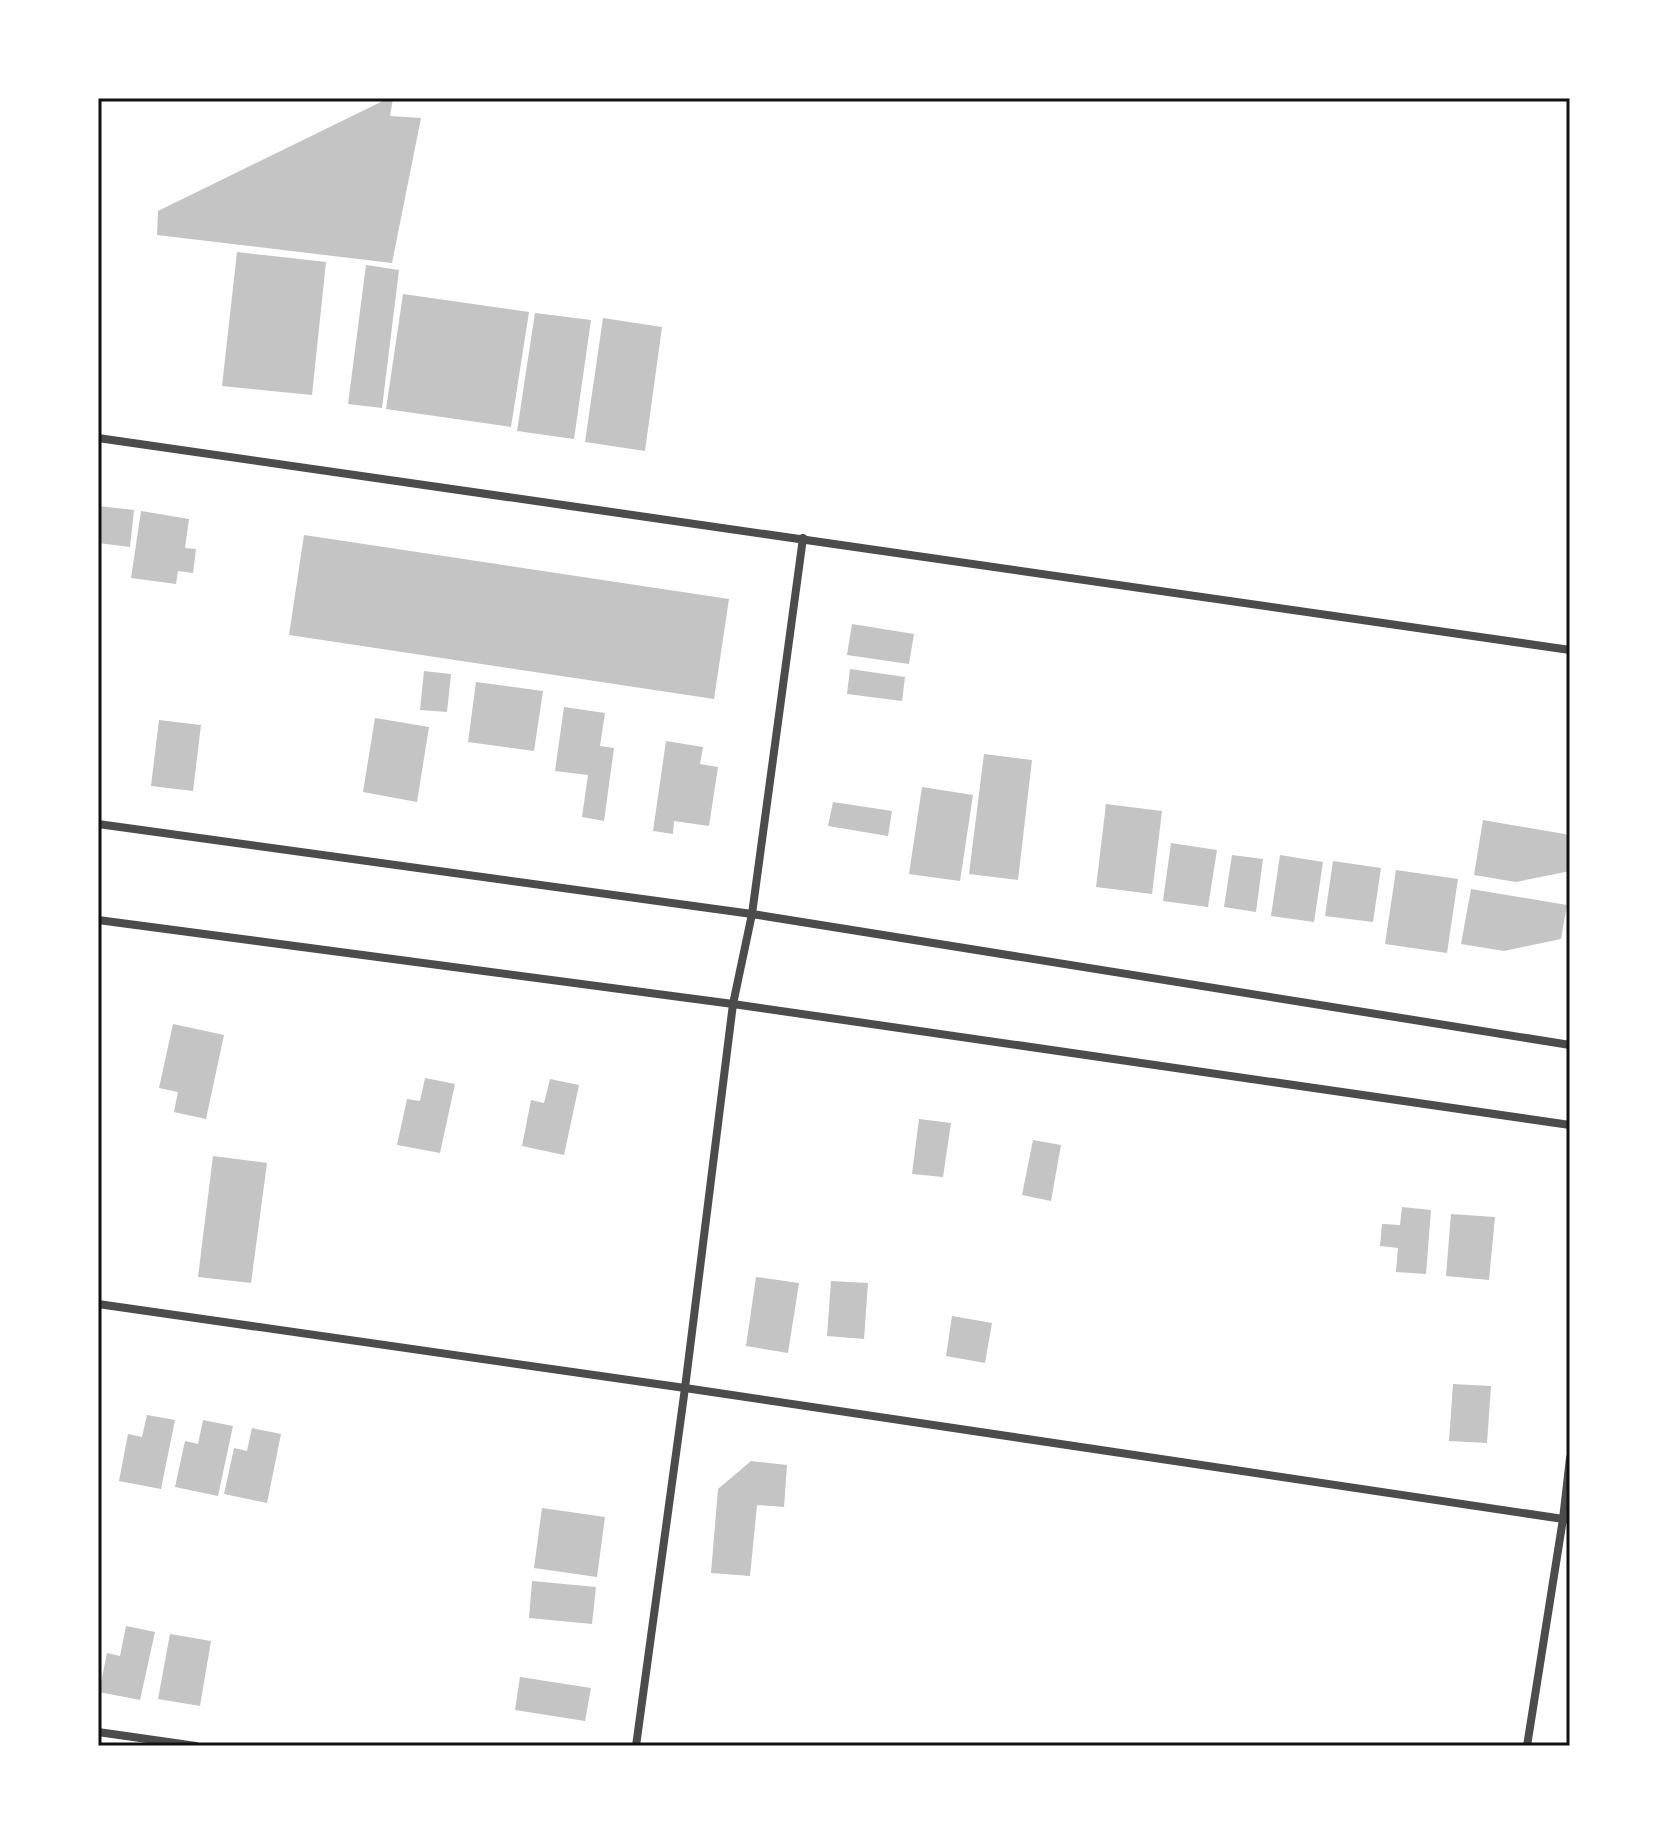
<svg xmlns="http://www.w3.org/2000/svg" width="1668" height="1844" font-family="Mulish,sans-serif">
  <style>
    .building { fill: #c4c4c4 }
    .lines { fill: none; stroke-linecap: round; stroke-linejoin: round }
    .minor { stroke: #4c4c4c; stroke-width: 8 }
    .neatline { fill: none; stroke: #111; stroke-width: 3 }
  </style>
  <rect width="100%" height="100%" fill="#fff"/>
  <g class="building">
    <polygon points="389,98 393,98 390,116 421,118 392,263 157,235 158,211"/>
    <polygon points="237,252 326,262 312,395 222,386"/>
    <polygon points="366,265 399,270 382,408 348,404"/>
    <polygon points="403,294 529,312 511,427 386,409"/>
    <polygon points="535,313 591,320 574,439 517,431"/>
    <polygon points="603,318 662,327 645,451 585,442"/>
    <polygon points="98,506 134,510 130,547 98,543"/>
    <polygon points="141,511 189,519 185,548 196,549 193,573 178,571 176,584 131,578"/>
    <polygon points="304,535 729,599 714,699 289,635"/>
    <polygon points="852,624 914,634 909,664 847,655"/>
    <polygon points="850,669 905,677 902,701 847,694"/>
    <polygon points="424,671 451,674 447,712 420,710"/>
    <polygon points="476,682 543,691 534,751 468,742"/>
    <polygon points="564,707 605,713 600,746 614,748 604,821 582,817 588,775 555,771"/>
    <polygon points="375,718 429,727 417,802 363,792"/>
    <polygon points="159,720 201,725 193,791 151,786"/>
    <polygon points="666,741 703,747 700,764 718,767 709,826 674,821 673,834 653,831"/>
    <polygon points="984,754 1032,760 1018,880 969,874"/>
    <polygon points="922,787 973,795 960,881 909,874"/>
    <polygon points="833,802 892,811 888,836 828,826"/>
    <polygon points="1106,804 1162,811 1152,894 1096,887"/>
    <polygon points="1483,820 1570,835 1570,871 1516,882 1474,875"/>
    <polygon points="1171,843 1217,850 1208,907 1163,901"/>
    <polygon points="1232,855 1263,859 1256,912 1224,907"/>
    <polygon points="1280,855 1323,862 1314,922 1271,916"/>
    <polygon points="1333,861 1381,868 1373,922 1325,916"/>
    <polygon points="1396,870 1458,879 1447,953 1385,944"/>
    <polygon points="1471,889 1567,905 1561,939 1504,951 1461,944"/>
    <polygon points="173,1024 224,1035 206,1119 174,1112 178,1092 159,1088"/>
    <polygon points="425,1078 455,1084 440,1153 397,1145 407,1099 420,1101"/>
    <polygon points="550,1079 579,1085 564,1155 522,1146 531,1100 544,1103"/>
    <polygon points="919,1119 951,1123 943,1177 912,1174"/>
    <polygon points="1033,1140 1061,1145 1051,1201 1022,1195"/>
    <polygon points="213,1156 267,1163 251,1283 198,1277"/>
    <polygon points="1402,1207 1431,1210 1426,1274 1396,1272 1398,1248 1380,1246 1382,1224 1400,1225"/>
    <polygon points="1451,1214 1495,1217 1489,1280 1446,1276"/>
    <polygon points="756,1277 799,1283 788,1353 746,1346"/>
    <polygon points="831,1281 868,1283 864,1339 827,1336"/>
    <polygon points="952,1316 992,1323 985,1363 946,1356"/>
    <polygon points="1453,1384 1491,1386 1487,1443 1449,1441"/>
    <polygon points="147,1415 175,1420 161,1489 119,1481 128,1434 142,1437"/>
    <polygon points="203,1420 233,1426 218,1496 175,1487 185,1441 198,1444"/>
    <polygon points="252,1428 281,1434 267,1503 224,1494 234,1448 247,1451"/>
    <polygon points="751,1461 787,1465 784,1507 757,1505 750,1576 711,1573 718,1489"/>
    <polygon points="542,1508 605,1517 597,1577 534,1568"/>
    <polygon points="532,1581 596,1587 592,1624 529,1618"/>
    <polygon points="126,1626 155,1632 140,1700 99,1692 107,1653 120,1656"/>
    <polygon points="170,1634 211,1641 200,1706 158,1699"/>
    <polygon points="520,1677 591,1688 585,1721 515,1710"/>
  </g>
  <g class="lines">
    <g class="minor">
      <polyline points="98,438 1570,650"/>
      <polyline points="98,824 752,914 1570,1045"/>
      <polyline points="98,920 733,1004 1570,1125"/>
      <polyline points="98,1304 685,1388 1570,1520"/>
      <polyline points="98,1732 196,1746"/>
      <polyline points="636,1746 685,1388 733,1004 752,914 803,538"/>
      <polyline points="1527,1746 1563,1519 1570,1458"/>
    </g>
  </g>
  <rect width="1668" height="1844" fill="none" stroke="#ffffff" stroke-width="200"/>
  <rect x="100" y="100" width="1468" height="1644" class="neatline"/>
</svg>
